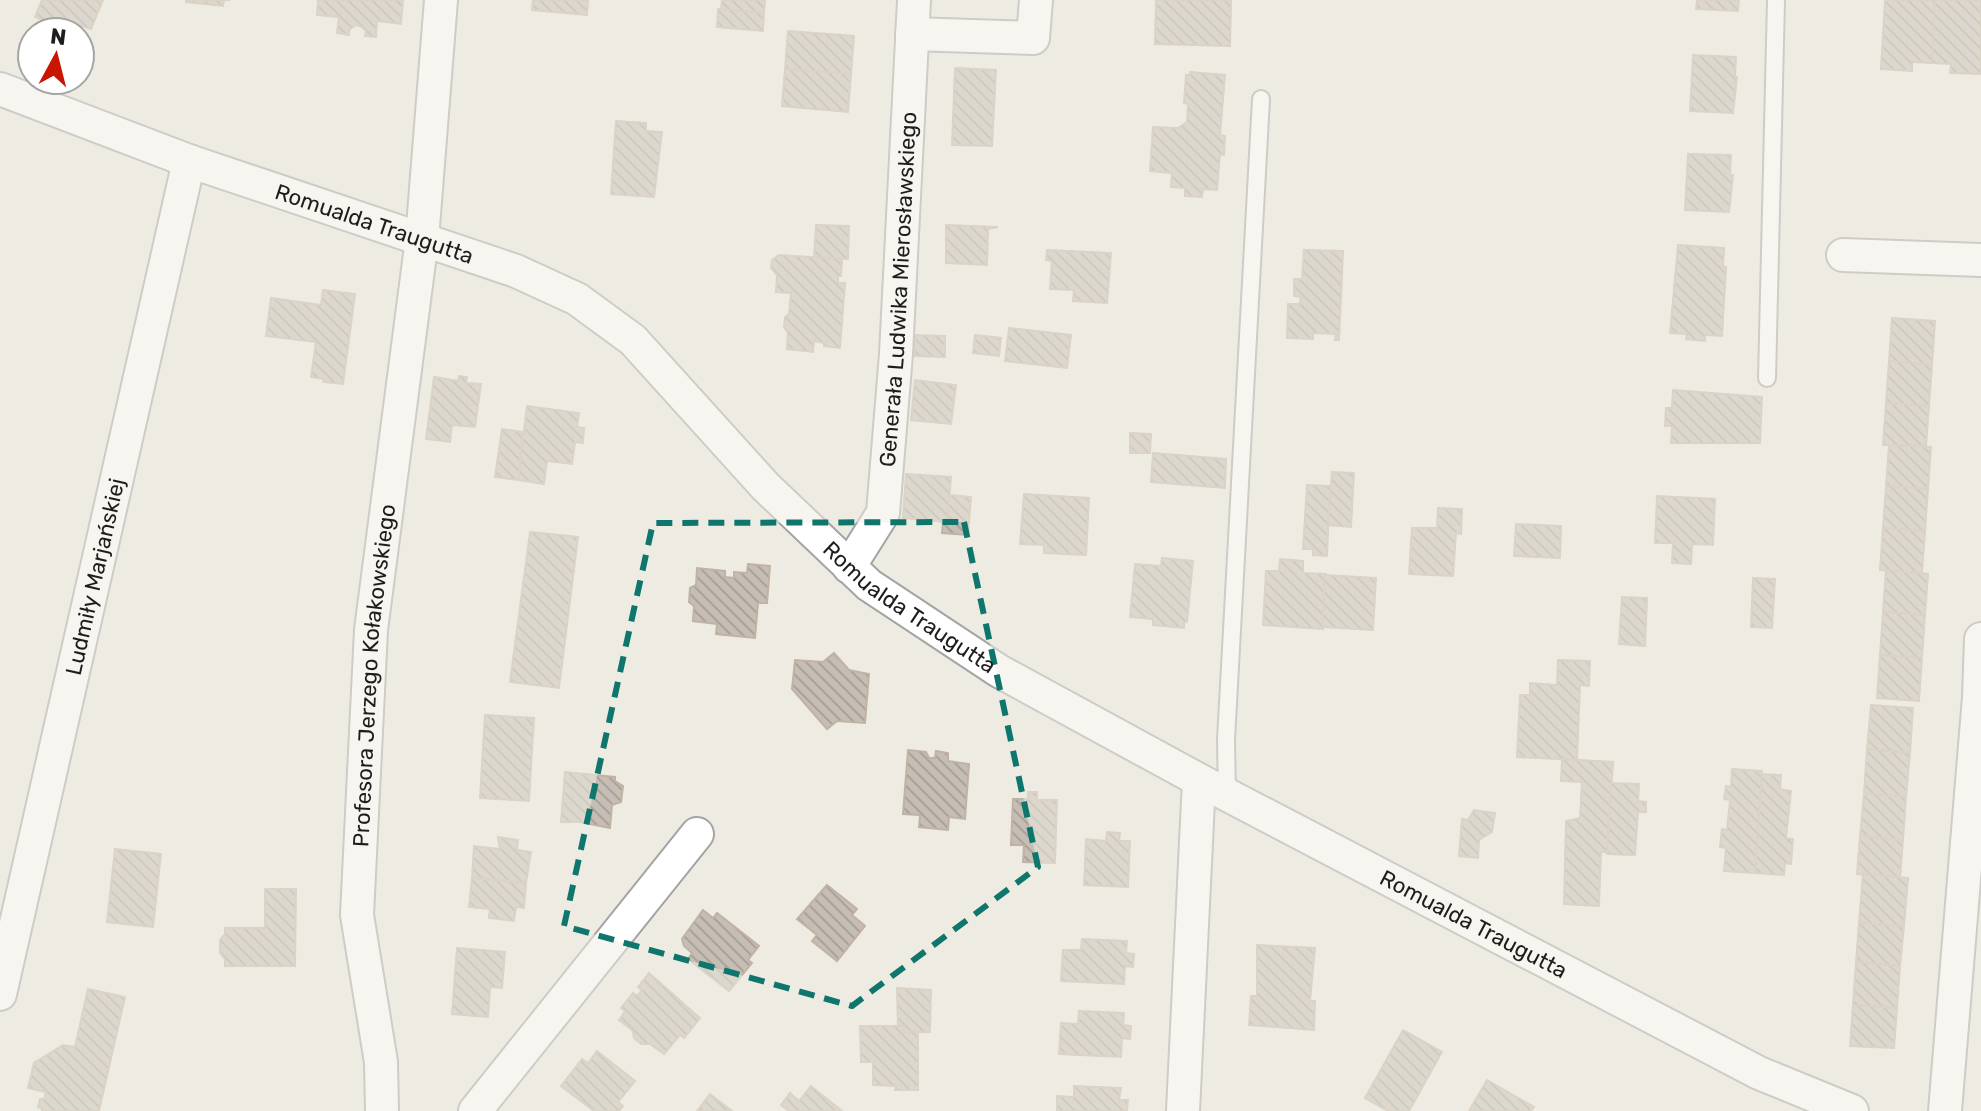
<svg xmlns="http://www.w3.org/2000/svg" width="1981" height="1111" font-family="Rubik,sans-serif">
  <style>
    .building { fill: url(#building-back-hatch); stroke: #c1b3a4; stroke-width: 2 }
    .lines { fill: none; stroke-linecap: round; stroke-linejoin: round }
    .service-casing { stroke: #a4a4a4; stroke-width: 20 }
    .minor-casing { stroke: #a4a4a4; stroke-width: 36 }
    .service { stroke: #fff; stroke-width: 16 }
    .minor { stroke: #fff; stroke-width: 32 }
    .marked { fill: none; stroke: #0f766e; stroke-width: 6; stroke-dasharray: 16 10; stroke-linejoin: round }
    .labels { text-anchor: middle; stroke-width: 6; stroke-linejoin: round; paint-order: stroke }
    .street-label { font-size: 22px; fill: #1d1d1d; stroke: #fff }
  </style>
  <defs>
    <pattern id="building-back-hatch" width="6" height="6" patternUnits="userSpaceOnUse" patternTransform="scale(2)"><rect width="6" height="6" fill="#c6beb5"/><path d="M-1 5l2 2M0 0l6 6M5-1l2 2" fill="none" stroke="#aaa39b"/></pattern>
  </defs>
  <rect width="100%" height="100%" fill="#eeece2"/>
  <g class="building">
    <polygon points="42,0 103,0 91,29 73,23 69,31 35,17"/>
    <polygon points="186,0 230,0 224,0 223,6 186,2"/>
    <polygon points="318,0 403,0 401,24 377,21 376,37 365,36 366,31 362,27 356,25 349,30 349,35 337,33 339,17 317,15"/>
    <polygon points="533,0 588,0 587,15 532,10"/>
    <polygon points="722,0 765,0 764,13 721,10"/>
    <polygon points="1156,0 1231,0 1230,46 1155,44"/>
    <polygon points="1697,0 1739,0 1738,11 1696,9"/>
    <polygon points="1885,0 1935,0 1932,63 1912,62 1912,71 1881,69"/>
    <polygon points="1935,0 1981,0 1981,74 1950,73 1951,64 1932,63"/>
    <polygon points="718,9 764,13 763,31 717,27"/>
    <polygon points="788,31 854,36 851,74 785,69"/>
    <polygon points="1693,55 1736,57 1735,77 1737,77 1733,113 1690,111"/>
    <polygon points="955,68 996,70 992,146 952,145"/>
    <polygon points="785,69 851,74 848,112 782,106"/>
    <polygon points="1190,72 1225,75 1220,135 1225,136 1224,155 1220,154 1217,190 1203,189 1202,197 1185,196 1185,188 1171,187 1172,173 1150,171 1153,127 1178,128 1187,122 1188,104 1184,103 1186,75 1190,75"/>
    <polygon points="616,121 646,123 646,131 662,132 654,197 611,194"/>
    <polygon points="1688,154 1731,155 1730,175 1733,175 1729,212 1685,210"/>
    <polygon points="816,225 849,226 848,259 814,257"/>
    <polygon points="946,225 998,227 988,229 987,265 946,263"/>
    <polygon points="1678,245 1724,248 1723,267 1726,267 1722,336 1705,335 1705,341 1686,339 1687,334 1670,333"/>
    <polygon points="1047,250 1111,253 1107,303 1073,301 1074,290 1050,289 1052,261 1046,260"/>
    <polygon points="1304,250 1343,251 1339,340 1335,340 1336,334 1313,333 1313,339 1287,338 1288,304 1300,304 1301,297 1294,296 1294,279 1302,279"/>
    <polygon points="779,255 842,259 841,276 838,276 838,283 845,283 840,348 824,346 824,343 814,341 813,352 787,349 788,333 784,327 785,317 789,314 791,293 776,292 777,275 771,268 772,260"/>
    <polygon points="323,290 355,294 343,384 323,382 324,379 311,377 316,342 266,336 271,298 321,305"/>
    <polygon points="1892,318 1935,321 1932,365 1889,361"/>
    <polygon points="1009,328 1071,335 1067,368 1005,361"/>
    <polygon points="915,335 945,336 945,357 914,356"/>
    <polygon points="975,335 1001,338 999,356 973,353"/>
    <polygon points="1889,361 1932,365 1929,406 1886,403"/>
    <polygon points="459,376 467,377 466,383 481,384 475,427 452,425 450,442 426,439 434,377 458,381"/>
    <polygon points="915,380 956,385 951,424 911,420"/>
    <polygon points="1673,390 1762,397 1760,443 1671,443 1672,426 1665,426 1666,408 1672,408"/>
    <polygon points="1886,403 1929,406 1926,446 1883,445"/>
    <polygon points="527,406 579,413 577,427 584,428 583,443 575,442 572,464 547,461 544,484 518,480"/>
    <polygon points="502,429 523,432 518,480 495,477"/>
    <polygon points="1130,433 1151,434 1150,453 1130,453"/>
    <polygon points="1889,445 1931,447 1928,489 1886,486"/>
    <polygon points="1153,453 1226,459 1225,488 1151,482"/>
    <polygon points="1332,472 1354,473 1351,527 1328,525"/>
    <polygon points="906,474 951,477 947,522 903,518"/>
    <polygon points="1307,485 1330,486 1327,556 1313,555 1313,549 1303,549"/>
    <polygon points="1886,486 1928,489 1925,531 1883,528"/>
    <polygon points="1024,494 1089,498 1086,555 1044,553 1044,545 1020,544"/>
    <polygon points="949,495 971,497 968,535 942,533 943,522 947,522"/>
    <polygon points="1657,496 1715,499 1713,545 1692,544 1691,564 1672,563 1673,543 1655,543"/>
    <polygon points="1438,508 1462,509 1461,534 1456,533 1453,576 1409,574 1412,528 1437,528"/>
    <polygon points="1516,524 1561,526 1560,558 1514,556"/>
    <polygon points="1883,528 1925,531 1922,573 1880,570"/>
    <polygon points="530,532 578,537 559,688 510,682"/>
    <polygon points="1162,558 1193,561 1187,622 1184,622 1184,628 1153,625 1153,619 1130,617 1135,564 1161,566"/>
    <polygon points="1280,559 1303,561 1303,573 1326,574 1323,629 1263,625 1266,571 1279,571"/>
    <polygon points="748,564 770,566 767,603 758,603 755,638 716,634 717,624 693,621 694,606 689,602 690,588 696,585 697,568 725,571 725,577 734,578 734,572 747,573"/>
    <polygon points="1886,570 1928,574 1925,615 1883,612"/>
    <polygon points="1325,575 1376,578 1373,630 1322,627"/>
    <polygon points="1753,578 1775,579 1772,628 1751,627"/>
    <polygon points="1622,597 1647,598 1645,646 1619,644"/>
    <polygon points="1883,612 1925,615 1922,658 1880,655"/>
    <polygon points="834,653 849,670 869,674 865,723 837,721 827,729 792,689 795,660 823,662"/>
    <polygon points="1880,655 1922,658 1919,701 1877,698"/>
    <polygon points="1558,660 1590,661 1589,686 1580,685 1577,760 1517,757 1520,695 1530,695 1530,683 1557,685"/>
    <polygon points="1871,705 1913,708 1910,753 1867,749"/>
    <polygon points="485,715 534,718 529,801 480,798"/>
    <polygon points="1867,749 1910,753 1906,797 1864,794"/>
    <polygon points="908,750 926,752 929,758 935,758 936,751 948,753 948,761 969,764 965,819 949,817 948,830 919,827 920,815 903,814"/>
    <polygon points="1562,759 1613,762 1607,852 1601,852 1599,906 1564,904 1566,821 1580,818 1582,782 1561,781"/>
    <polygon points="1732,769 1762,771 1755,873 1724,871 1726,848 1720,847 1722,829 1727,830 1730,800 1724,799 1726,786 1731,787"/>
    <polygon points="565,772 615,777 615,781 623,786 621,802 612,805 610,828 580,822 561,822"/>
    <polygon points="1762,774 1781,775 1780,789 1791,791 1786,838 1793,839 1791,864 1785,863 1784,875 1755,873"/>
    <polygon points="1611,783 1639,784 1638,801 1646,802 1646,812 1638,812 1635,855 1607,854"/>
    <polygon points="1028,792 1037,792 1037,800 1057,800 1055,863 1023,862 1024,845 1011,845 1013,799 1028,799"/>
    <polygon points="1864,794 1906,797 1903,840 1860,836"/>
    <polygon points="1474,810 1495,813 1492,832 1479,840 1478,858 1459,856 1462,819 1468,820"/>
    <polygon points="1107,832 1120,833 1119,841 1130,841 1128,887 1084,885 1086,839 1106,841"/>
    <polygon points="1860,836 1903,840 1900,878 1857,874"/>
    <polygon points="498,837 518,840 517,850 531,852 526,883 472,878 474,846 500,849"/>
    <polygon points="115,849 161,854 153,927 107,922"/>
    <polygon points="1863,874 1908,878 1904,926 1859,923"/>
    <polygon points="472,878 526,883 524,908 516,907 514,921 489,918 490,909 469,907"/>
    <polygon points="827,885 857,909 852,915 865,926 837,961 812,941 817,935 797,919"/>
    <polygon points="265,889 296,889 295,966 225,966 225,959 220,953 220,940 225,934 225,928 265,928"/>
    <polygon points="703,910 713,918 717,913 759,946 748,960 752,963 729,991 688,959 692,953 684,946 682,939"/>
    <polygon points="1859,923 1904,926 1900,966 1856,962"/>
    <polygon points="1082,939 1127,941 1126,953 1134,954 1133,967 1125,966 1124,984 1061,981 1063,950 1081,950"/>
    <polygon points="1257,945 1315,948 1310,1001 1315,1001 1314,1030 1249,1025 1251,996 1257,996"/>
    <polygon points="457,948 505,952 502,988 490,987 488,1017 452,1014"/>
    <polygon points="1856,962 1900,966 1897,1008 1853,1005"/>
    <polygon points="649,973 700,1018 684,1038 680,1035 664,1054 650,1044 641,1044 634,1038 633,1031 619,1020 625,1011 621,1008 633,993 637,996 642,990 638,987"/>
    <polygon points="897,988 931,990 930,1032 904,1032 904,1026 898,1026"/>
    <polygon points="88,989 125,997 99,1111 42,1111 42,1108 38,1107 40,1099 44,1099 46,1092 28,1088 34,1063 63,1045 75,1047"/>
    <polygon points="1853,1005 1897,1008 1894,1048 1850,1046"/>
    <polygon points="1079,1011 1124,1013 1123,1025 1131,1026 1130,1039 1122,1038 1121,1057 1059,1054 1061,1023 1078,1024"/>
    <polygon points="860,1026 904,1026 904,1032 918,1031 918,1090 895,1090 896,1086 873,1085 873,1062 861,1062"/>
    <polygon points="1403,1030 1442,1052 1409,1111 1388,1111 1365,1098"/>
    <polygon points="597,1051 635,1081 618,1102 623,1106 619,1111 594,1111 561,1086 582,1059 588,1063"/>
    <polygon points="1487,1080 1534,1107 1531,1111 1469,1111"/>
    <polygon points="811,1086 842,1111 789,1111 781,1105 790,1093 799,1101"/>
    <polygon points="1074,1086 1121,1088 1119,1100 1128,1100 1127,1111 1057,1111 1057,1096 1074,1097"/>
    <polygon points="710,1094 732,1111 697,1111"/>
  </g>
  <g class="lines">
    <defs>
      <g id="service">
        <polyline points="1767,378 1776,0"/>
        <polyline points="1227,794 1226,740 1261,99"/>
      </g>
      <g id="minor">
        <polyline points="912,34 1033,38 1036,0"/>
        <path id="s1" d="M 0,89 L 189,161 L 516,271 L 577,299 L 633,340 L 765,486 L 869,585 L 999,671 L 1199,780 L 1759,1073 L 1852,1111"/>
        <polyline points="1843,255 1981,260"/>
        <path id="s2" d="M 849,567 L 883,513 L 896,354 L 914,0"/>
        <path id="s3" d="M 0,994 L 189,161"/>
        <path id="s4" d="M 382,1111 L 381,1062 L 357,915 L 371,630 L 422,239 L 441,0"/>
        <polyline points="475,1111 697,834"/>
        <polyline points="1183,1111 1199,780"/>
        <polyline points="1945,1111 1979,697 1981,639"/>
      </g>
    </defs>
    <use href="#service" class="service-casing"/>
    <use href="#minor" class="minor-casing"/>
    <use href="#service" class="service"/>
    <use href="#minor" class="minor"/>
  </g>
  <path d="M0 0H1981V1111H0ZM 964,522 L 1038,867 L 852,1006 L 564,926 L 653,523 Z" fill="#eeece2" fill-opacity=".55" fill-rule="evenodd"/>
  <path class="marked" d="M 964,522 L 1038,867 L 852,1006 L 564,926 L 653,523 Z"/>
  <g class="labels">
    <g class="street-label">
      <text dy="8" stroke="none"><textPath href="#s1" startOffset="398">Romualda Traugutta</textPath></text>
      <text dy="8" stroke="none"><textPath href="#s2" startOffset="288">Generała Ludwika Mierosławskiego</textPath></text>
      <text dy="8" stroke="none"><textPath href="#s3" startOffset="428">Ludmiły Marjańskiej</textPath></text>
      <text dy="8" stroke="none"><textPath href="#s1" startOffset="1070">Romualda Traugutta</textPath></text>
      <text dy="8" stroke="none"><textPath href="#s4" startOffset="438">Profesora Jerzego Kołakowskiego</textPath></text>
      <text dy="8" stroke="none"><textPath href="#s1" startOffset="1718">Romualda Traugutta</textPath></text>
    </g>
  </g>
  <g transform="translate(56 56) rotate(7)"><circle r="38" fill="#ffffff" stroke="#a5a5a5" stroke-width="2"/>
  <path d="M0-6L14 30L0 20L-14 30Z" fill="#c91600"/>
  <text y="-12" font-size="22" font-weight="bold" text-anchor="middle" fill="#1d1d1d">N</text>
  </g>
</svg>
